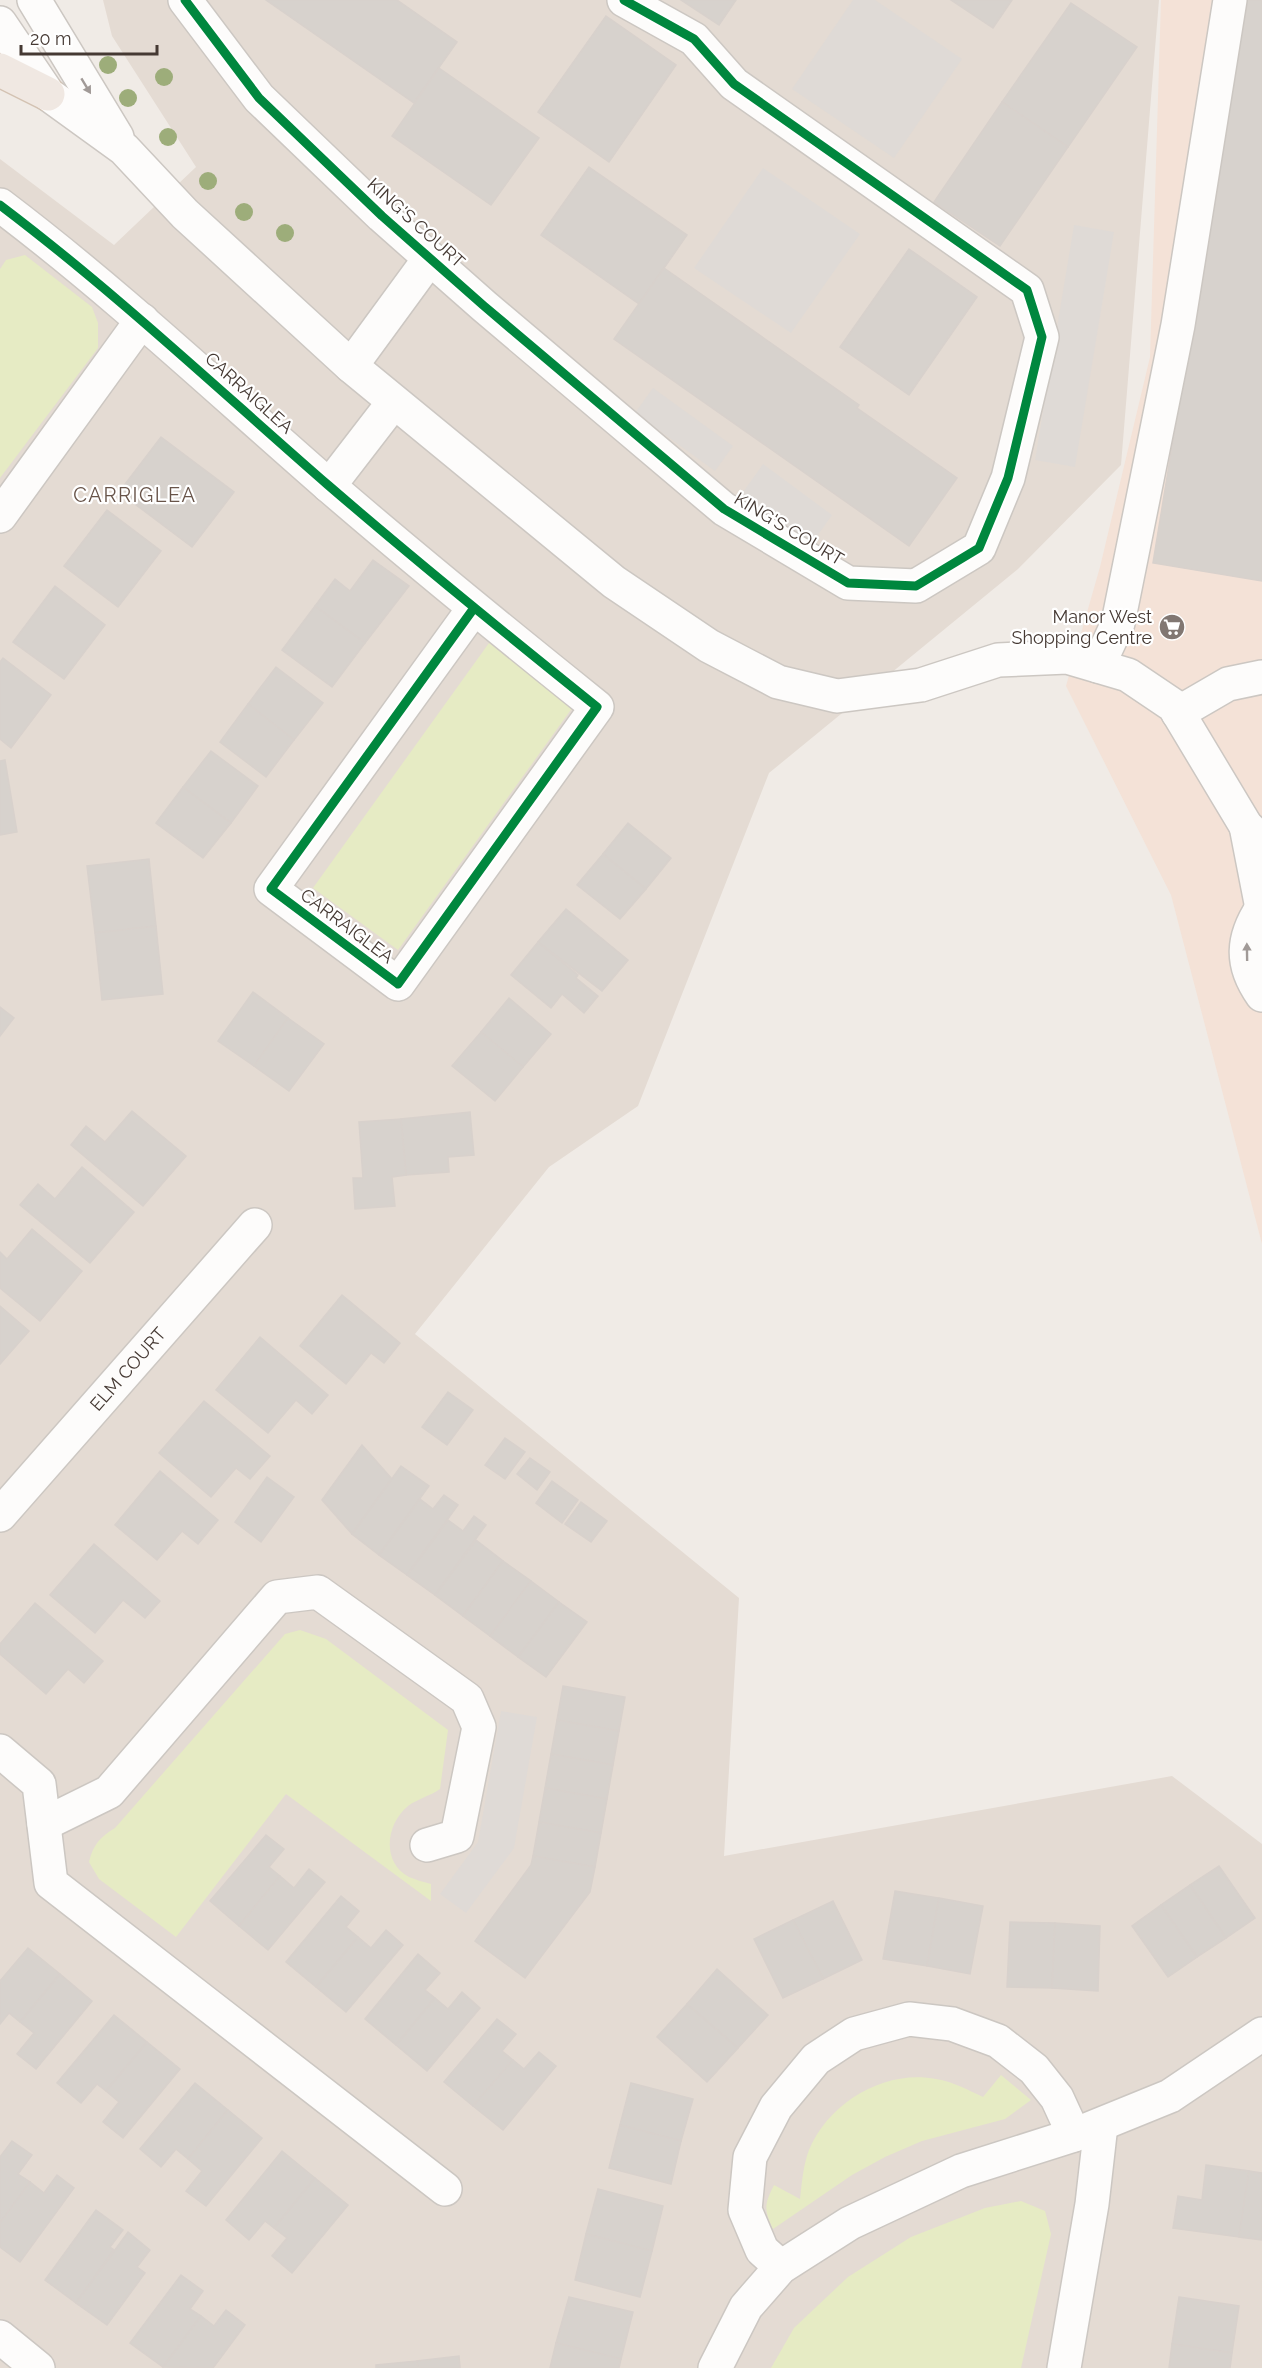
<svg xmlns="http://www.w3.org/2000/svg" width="1262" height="2368" font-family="Raleway,sans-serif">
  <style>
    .residential { fill: #e4dbd3 }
    .commercial { fill: #f4e2d7 }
    .green { fill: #e6ebc4 }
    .parking { fill: #dfdad6 }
    .building { fill: #d7d2cd; stroke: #d8d1cc; stroke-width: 1.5 }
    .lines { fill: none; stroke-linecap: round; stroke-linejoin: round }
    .minor-casing { stroke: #ccc7c2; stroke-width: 36 }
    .major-casing { stroke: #d3c2b2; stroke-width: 36 }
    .minor { stroke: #fdfcfb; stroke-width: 33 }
    .major { stroke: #f0e8e2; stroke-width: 33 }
    .cycleway-casing { stroke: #fff; stroke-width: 13 }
    .cycleway { stroke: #00873e; stroke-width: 9 }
    .tree { fill: #9dad7a }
    .oneway { fill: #a19a97 }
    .labels { text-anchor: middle; stroke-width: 4.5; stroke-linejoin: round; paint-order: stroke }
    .street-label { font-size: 18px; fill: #453933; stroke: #fff }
    .poi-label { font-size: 18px; fill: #453933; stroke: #fff; text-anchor: end }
    .neighbourhood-label { font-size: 20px; letter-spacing: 1.5px; fill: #685449; stroke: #fff }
  </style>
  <rect width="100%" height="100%" fill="#f0ebe6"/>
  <polygon class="residential" points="103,0 1159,0 1121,465 1018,569 769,773 638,1106 549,1167 415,1334 739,1598 724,1856 1172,1776 1262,1844 1262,2368 0,2368 0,159 114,245 196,167 112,36"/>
  <polygon class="commercial" points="1161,0 1262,0 1262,1244 1171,895 1066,686 1100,567 1150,357"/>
  <g class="green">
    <polygon points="25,255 92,307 98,323 98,348 0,478 0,269 6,260"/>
    <polygon points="489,643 575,704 398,950 313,888"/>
    <path d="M 300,1630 L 326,1639 L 448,1730 L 440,1789 C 430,1796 417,1799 408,1806 C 386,1824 381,1862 409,1877 C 416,1880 424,1882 431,1884 L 431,1901 L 286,1794 L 176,1937 L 99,1879 L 89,1862 C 93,1845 100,1837 115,1828 L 285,1634 Z"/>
    <path d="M 1001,2075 L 1031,2100 L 1005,2119 L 922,2141 L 885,2157 L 852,2175 L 773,2229 C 764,2210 764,2205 774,2185 L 800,2199 C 802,2182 803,2166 809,2150 C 829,2102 885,2069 936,2079 C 954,2082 968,2090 983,2097 Z"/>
    <polygon points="1021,2201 1045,2211 1051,2234 1021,2368 771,2368 794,2328 848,2277 911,2237 985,2208"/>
  </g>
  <g class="parking">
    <polygon points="853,0 875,0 962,59 894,158 792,89"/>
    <polygon points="763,168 860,234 791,333 694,268"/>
    <polygon points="1074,225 1114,232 1075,467 1035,460"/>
    <polygon points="653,388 733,446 715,471 635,413"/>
    <polygon points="763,464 832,515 811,545 741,495"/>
    <polygon points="501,1711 537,1717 514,1848 466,1913 440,1894 478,1842"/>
  </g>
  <g class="building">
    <polygon points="266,0 397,0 457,42 414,103"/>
    <polygon points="681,0 736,0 719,25"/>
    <polygon points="951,0 1012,0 993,28"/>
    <polygon points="1245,0 1262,0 1262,581 1153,563"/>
    <polygon points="1071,3 1137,47 1068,147 1002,102"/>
    <polygon points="606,16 676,65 609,162 538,112"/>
    <polygon points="439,68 539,138 491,205 392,136"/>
    <polygon points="1002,102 1068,147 1000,246 934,202"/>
    <polygon points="589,167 687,235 639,304 541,235"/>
    <polygon points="909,249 977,297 909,395 840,347"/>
    <polygon points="664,268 859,405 857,408 957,478 909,546 614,339"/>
    <polygon points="161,437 234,492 192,547 119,492"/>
    <polygon points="107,510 161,551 118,607 64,566"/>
    <polygon points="373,560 409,586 365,643 315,606 335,579 350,591"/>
    <polygon points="55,586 105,625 64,679 13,642"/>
    <polygon points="315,606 365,643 332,687 282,650"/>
    <polygon points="3,658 51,695 11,748 0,739 0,662"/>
    <polygon points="276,667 323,703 294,740 248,704"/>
    <polygon points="248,704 294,740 266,777 220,742"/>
    <polygon points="211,751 258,786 231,823 183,787"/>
    <polygon points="5,760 17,832 0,835 0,761"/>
    <polygon points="183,787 231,823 203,858 156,823"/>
    <polygon points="628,823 671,858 646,889 603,854"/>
    <polygon points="603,854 646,889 620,919 577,885"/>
    <polygon points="149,859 156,926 95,933 87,866"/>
    <polygon points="566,909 628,960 602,991 538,942"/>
    <polygon points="156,926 163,994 102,1000 95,933"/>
    <polygon points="538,942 578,975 576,978 598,996 584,1013 562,994 551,1008 511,975"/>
    <polygon points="253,992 288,1018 254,1066 218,1041"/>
    <polygon points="509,998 551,1034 523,1067 481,1032"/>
    <polygon points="0,1007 14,1018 0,1036"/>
    <polygon points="288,1018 324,1044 289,1091 254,1066"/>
    <polygon points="481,1032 523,1067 495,1101 452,1066"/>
    <polygon points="132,1111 186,1156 143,1206 71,1145 86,1126 105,1142"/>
    <polygon points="470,1112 474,1155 448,1157 449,1172 406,1175 401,1119"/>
    <polygon points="401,1119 406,1175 392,1177 395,1206 355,1209 353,1178 363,1178 359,1122"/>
    <polygon points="82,1167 134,1212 90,1263 20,1205 38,1184 55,1199"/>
    <polygon points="32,1229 82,1271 40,1321 0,1288 0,1252 7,1259"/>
    <polygon points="342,1295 400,1343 384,1363 371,1353 346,1384 300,1346"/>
    <polygon points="0,1306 29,1331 0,1364"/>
    <polygon points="260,1337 328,1395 312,1414 296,1400 268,1433 216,1390"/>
    <polygon points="448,1392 473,1410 447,1445 422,1427"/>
    <polygon points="204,1401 270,1456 250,1479 236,1468 211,1497 159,1453"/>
    <polygon points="505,1438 525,1452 505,1479 485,1465"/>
    <polygon points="362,1445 392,1479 352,1534 322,1500"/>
    <polygon points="530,1458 550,1472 537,1490 517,1474"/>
    <polygon points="401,1466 429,1486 379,1555 352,1534"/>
    <polygon points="160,1471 218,1520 198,1544 182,1531 157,1560 115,1525"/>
    <polygon points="267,1477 294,1497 261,1542 235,1522"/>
    <polygon points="552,1481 578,1500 562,1523 536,1503"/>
    <polygon points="444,1495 458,1505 407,1575 379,1555 420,1499 433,1509"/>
    <polygon points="581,1502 607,1521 591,1542 565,1524"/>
    <polygon points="474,1516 486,1525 435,1595 407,1575 448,1520 463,1531"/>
    <polygon points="476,1540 503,1561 463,1616 435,1595"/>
    <polygon points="94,1544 160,1601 145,1618 123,1600 95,1633 50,1595"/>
    <polygon points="503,1561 531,1581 490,1636 463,1616"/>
    <polygon points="531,1581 559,1602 518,1657 490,1636"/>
    <polygon points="559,1602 587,1622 546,1677 518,1657"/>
    <polygon points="35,1603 103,1661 84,1683 68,1669 46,1694 0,1654 0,1644"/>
    <polygon points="563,1686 625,1697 619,1731 557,1720"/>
    <polygon points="557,1720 619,1731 613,1765 551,1754"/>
    <polygon points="551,1754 613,1765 607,1799 545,1788"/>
    <polygon points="545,1788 607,1799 601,1833 539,1822"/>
    <polygon points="539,1822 601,1833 595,1867 533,1856"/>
    <polygon points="266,1835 284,1849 269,1867 280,1876 239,1926 210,1901"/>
    <polygon points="533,1856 595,1867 590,1892 525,1978 475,1941 531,1865"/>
    <polygon points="1219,1866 1255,1918 1226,1938 1190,1885"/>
    <polygon points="309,1869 325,1882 268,1950 239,1926 280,1876 294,1888"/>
    <polygon points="1190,1885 1226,1938 1197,1957 1161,1905"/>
    <polygon points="895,1891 939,1898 927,1966 883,1959"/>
    <polygon points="341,1896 359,1911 346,1927 358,1937 316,1987 286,1962"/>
    <polygon points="939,1898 983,1906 970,1974 927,1966"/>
    <polygon points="833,1901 862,1960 823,1979 793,1920"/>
    <polygon points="1161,1905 1197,1957 1168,1977 1132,1926"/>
    <polygon points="793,1920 823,1979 783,1998 754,1939"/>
    <polygon points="1010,1922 1055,1923 1052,1988 1007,1987"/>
    <polygon points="1055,1923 1100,1926 1098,1991 1052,1988"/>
    <polygon points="386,1930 403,1945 346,2012 316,1987 358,1937 371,1948"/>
    <polygon points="28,1948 60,1974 20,2022 9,2013 0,2024 0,1981"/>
    <polygon points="418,1954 440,1973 425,1990 435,1998 396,2045 365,2019"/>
    <polygon points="717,1969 768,2015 738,2048 687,2004"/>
    <polygon points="60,1974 92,2001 36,2069 17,2054 34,2033 20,2022"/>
    <polygon points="462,1992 480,2008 427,2071 396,2045 435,1998 448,2009"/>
    <polygon points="687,2004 738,2048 707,2082 657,2037"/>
    <polygon points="114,2015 147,2042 106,2091 97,2084 81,2103 57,2083"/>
    <polygon points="497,2019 516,2034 502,2051 513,2060 473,2106 444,2082"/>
    <polygon points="147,2042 180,2069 123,2138 103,2122 119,2102 106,2091"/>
    <polygon points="539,2052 556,2066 503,2130 473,2106 513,2060 524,2069"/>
    <polygon points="195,2083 228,2110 188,2159 176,2149 161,2167 140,2149"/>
    <polygon points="631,2083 693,2099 681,2141 620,2125"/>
    <polygon points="228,2110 262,2138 206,2206 186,2191 202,2171 188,2159"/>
    <polygon points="620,2125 681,2141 671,2184 609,2168"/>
    <polygon points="12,2141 32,2155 18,2174 30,2182 0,2223 0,2157"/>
    <polygon points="282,2151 315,2178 274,2228 265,2221 249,2240 226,2220"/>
    <polygon points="1206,2165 1249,2171 1239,2237 1173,2228 1178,2196 1202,2200"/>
    <polygon points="1249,2171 1262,2173 1262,2240 1239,2237"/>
    <polygon points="57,2175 74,2188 20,2262 0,2247 0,2223 30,2182 44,2193"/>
    <polygon points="315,2178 348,2205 292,2273 272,2256 287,2238 274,2228"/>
    <polygon points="598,2189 663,2206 652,2251 586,2234"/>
    <polygon points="96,2210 123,2230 110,2247 114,2250 76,2303 45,2280"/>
    <polygon points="128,2232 150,2250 137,2267 145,2273 107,2325 76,2303"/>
    <polygon points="586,2234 652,2251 640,2297 575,2280"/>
    <polygon points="181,2275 203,2291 190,2309 201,2316 163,2367 130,2343"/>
    <polygon points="569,2297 633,2312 621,2359 556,2343"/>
    <polygon points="1179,2297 1239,2306 1232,2353 1172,2344"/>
    <polygon points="226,2310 245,2325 213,2368 163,2367 201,2316 214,2326"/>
    <polygon points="556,2343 621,2359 619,2368 550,2368"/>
    <polygon points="1172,2344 1232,2353 1230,2368 1169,2368"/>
    <polygon points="459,2356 460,2368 418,2368 417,2361"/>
    <polygon points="417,2361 418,2368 376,2368 376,2365"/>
  </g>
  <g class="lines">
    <defs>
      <g id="minor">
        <polyline points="34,0 117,137"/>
        <polyline points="185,0 259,98 382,216 484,306 724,509 848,583 916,586 979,548 1008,478 1042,337 1027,290 734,84 694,39 624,0"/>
        <polyline points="0,23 48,94 124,149 185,214 351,366 614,582 709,646 778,682 837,696 921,685 998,660 1067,657 1128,675 1174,706 1246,826 1262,841"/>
        <path d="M 0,205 C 115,292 219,390 328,485 C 416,561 506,634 597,707 L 398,984 L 271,889 L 474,608"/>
        <polyline points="351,366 430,258"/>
        <polyline points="329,486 393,403"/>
        <polyline points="0,516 142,320"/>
        <polyline points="1098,666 1118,623 1178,325 1230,0"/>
        <polyline points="1178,713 1228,684 1262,677"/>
        <polyline points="1246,826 1262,908"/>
        <path d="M 1262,908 C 1242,938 1240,964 1262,995"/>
        <path id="s1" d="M 0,1515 L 255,1225"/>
        <polyline points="0,1751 39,1784 51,1883 445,2189"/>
        <polyline points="44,1824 109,1792 277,1597 318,1592 467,1699 479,1727 457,1836 427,1845"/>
        <polyline points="781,2267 762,2250 745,2210 750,2157 776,2107 816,2059 854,2034 909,2019 952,2024 998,2041 1034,2069 1057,2098 1074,2135"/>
        <polyline points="0,2337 38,2368"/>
        <polyline points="715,2368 746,2307 781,2267 850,2223 961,2171 1074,2135 1170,2096 1262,2034"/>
        <polyline points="1064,2368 1092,2204 1101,2125"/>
      </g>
      <polyline id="major" points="0,70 48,94"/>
    </defs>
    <use href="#minor" class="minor-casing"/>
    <use href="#major" class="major-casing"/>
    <use href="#minor" class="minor"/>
    <use href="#major" class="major"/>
    <defs>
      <g id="cycleway">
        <polyline points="185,0 259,98 382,216 484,306 724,509 848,583 916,586 979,548 1008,478 1042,337 1027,290 734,84 694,39 624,0"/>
        <path d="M 0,205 C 115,292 219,390 328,485 C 416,561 506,634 597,707 L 398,984 L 271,889 L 474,608"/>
      </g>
    </defs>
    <use href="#cycleway" class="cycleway-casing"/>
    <use href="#cycleway" class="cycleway"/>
  </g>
  <g class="tree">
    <circle cx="108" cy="65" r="9"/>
    <circle cx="164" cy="77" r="9"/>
    <circle cx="128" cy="98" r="9"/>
    <circle cx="168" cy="137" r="9"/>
    <circle cx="208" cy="181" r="9"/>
    <circle cx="244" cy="212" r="9"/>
    <circle cx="285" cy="233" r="9"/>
  </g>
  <defs><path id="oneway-solid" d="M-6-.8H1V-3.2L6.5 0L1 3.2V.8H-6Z" transform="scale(1.5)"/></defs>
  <g class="oneway">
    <use href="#oneway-solid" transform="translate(86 86) rotate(59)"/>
    <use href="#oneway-solid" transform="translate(1247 952) rotate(-91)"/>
  </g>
  <defs>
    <symbol id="supermarket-disc" viewBox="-11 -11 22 22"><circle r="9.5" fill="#817772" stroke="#fff"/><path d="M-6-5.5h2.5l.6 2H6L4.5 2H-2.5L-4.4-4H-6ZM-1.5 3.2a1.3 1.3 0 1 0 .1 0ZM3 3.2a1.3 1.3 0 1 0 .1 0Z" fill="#fff"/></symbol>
  </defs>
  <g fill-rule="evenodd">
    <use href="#supermarket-disc" x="1157" y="612" width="30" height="30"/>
  </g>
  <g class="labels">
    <g class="street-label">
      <text transform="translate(416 223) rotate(42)" y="6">KING'S COURT</text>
      <text transform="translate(249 393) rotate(42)" y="6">CARRAIGLEA</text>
      <text transform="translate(789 529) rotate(31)" y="6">KING'S COURT</text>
      <text transform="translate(347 926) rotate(37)" y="6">CARRAIGLEA</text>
      <text dy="6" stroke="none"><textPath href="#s1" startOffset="194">ELM COURT</textPath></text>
    </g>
    <g class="poi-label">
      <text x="1152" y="623">Manor West<tspan x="1152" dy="21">Shopping Centre</tspan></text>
    </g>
    <g class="neighbourhood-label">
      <text x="135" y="502">CARRIGLEA</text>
    </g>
  </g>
  <path d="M21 45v9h136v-9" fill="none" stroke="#453933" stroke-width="3"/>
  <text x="30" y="45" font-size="18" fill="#453933" stroke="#ffffff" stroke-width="4.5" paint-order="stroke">20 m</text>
</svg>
